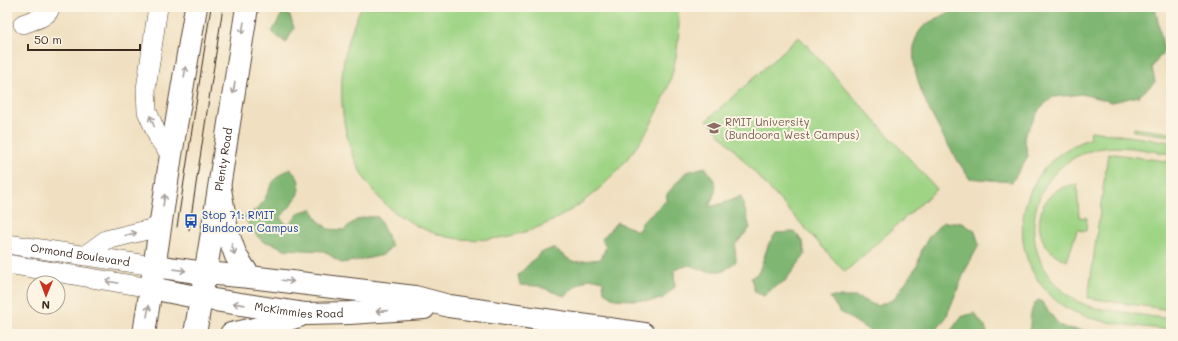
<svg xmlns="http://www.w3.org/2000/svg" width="1178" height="341" font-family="Mali,sans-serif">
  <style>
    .green { fill: #9fd485; stroke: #6d7f52 }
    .forest { fill: #7fb672; stroke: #5d7048 }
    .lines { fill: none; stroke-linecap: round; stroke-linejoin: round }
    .minor-casing { stroke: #564536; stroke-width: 20 }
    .major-casing { stroke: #564536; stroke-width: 24 }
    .highway-casing { stroke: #564536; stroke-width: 24 }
    .minor { stroke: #fff; stroke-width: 19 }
    .major { stroke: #fff; stroke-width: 22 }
    .highway { stroke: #fff; stroke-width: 22 }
    .tram { stroke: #3b2a1e; stroke-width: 1 }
    .oneway { stroke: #a79f9a }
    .labels { text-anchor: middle; stroke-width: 4; stroke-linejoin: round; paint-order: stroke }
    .education-label { font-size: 11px; fill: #785e54; stroke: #fcf5e5; text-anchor: start }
    .street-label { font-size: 11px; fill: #3b2a1e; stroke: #fcf5e5 }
    .transit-label { font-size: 11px; fill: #164399; stroke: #fcf5e5; text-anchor: start }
  </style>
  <rect width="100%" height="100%" fill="#fcf5e5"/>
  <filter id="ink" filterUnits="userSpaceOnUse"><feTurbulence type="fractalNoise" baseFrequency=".025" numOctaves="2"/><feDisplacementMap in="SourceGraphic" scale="8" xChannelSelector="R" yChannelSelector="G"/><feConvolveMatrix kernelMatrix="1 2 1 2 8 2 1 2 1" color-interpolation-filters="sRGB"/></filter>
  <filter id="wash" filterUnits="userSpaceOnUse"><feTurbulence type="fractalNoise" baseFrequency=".012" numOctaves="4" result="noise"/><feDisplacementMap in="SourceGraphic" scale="16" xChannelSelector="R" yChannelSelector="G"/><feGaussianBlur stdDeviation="0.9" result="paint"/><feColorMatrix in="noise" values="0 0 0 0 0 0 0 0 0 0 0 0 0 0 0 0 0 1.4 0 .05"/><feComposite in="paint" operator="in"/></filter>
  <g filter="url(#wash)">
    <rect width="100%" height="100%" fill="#f0e0c1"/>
    <g class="green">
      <path d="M 361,7 L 678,7 C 683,54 667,102 641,140 C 600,202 530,249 453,238 C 436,235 419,228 405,219 C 351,186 335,119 344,60 C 347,42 354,24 361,7 Z"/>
      <polygon points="799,37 937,189 845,272 707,120"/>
      <polygon points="1134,128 1171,133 1171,136 1133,131"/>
      <path d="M 1091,131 L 1171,142 L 1171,154 C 1143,150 1114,142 1087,152 C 1019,176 1016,270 1079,302 C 1093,309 1108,310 1123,312 C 1139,315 1155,317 1171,319 L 1171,330 C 1138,326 1089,324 1062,305 C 998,259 1015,163 1089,139 Z"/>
      <polygon points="1108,153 1171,162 1171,310 1088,298"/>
      <path d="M 1077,184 L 1079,217 L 1087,218 L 1086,231 L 1077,230 L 1067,261 C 1058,257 1050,252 1045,244 C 1034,226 1040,199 1059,189 C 1065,186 1071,185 1077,184 Z"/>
    </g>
    <g class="forest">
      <path d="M 961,7 L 1155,7 L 1164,51 L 1152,67 L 1155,82 L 1139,96 L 1112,102 L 1082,94 L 1053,97 L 1040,108 L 1024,137 L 1028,156 L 1012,182 L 969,178 C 949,147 891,61 923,27 C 928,21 954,11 961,7 Z"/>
      <polygon points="283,12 290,16 294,28 286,43 272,32"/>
      <path d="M 705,167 C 719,186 718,186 709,207 L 727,202 L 741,196 L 750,228 L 735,245 L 736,261 L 724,271 L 706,271 L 689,265 L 674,270 L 675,287 L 662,299 L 650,301 L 615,299 L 604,292 L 603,281 L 590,278 L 576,286 L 564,296 L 538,286 L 520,285 L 518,275 L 540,253 L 553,248 L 573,262 L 601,259 L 606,247 L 602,239 L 617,222 L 638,231 L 644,220 L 666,201 L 667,194 L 686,172 Z"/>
      <path d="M 291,169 C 293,172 297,176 298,179 C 304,194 289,207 280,218 L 288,225 L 300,212 L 312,209 L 317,219 L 328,229 L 344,230 C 355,219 362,216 378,217 L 392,246 L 383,255 L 361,260 L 341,263 L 324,251 L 283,249 L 274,244 L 262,241 L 252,231 L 244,216 C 249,213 257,211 260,206 C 272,190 269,177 291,169 Z"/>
      <polygon points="943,222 962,223 975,231 979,245 965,271 945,320 933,333 873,333 839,311 830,297 856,297 877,306 893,300 917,266 922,249 930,235"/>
      <polygon points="794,232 803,241 805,255 785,281 773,288 764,296 755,292 751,278 759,272 769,243 776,233"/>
      <path d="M 1038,300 L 1041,301 L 1059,325 L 1066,328 L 1109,334 L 1030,334 C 1030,323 1029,308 1038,300 Z"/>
      <polygon points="974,313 985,327 988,334 952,334 950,332 961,317"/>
    </g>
  </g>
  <g filter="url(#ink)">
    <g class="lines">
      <defs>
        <g id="minor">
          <polyline points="158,7 146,89 147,111 159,139 171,155"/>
          <path d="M 23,24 C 32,20 49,18 50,7"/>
          <path id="s1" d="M 7,244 L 154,266"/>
          <polyline points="84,256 106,240 159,227"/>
          <polyline points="7,264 151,288"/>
        </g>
        <g id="major">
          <polyline points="220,189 227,231 236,256 250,277"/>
          <polyline points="205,273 250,277 415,297 449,306 644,334"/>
          <path id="s2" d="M 201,298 L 306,314 L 350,313 L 424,308"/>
          <polyline points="231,334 263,327 299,316"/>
        </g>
        <g id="highway">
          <polyline points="154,266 205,273"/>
          <polyline points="151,288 201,298"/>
          <polyline points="144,334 171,155 196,7"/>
          <path id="s3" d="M 195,334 L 212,233 L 247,7"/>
        </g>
      </defs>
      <use href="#minor" class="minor-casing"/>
      <use href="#major" class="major-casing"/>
      <use href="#highway" class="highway-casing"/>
      <use href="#minor" class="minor"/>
      <use href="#major" class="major"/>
      <use href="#highway" class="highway"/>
      <g class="tram">
        <polyline points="177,227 211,7"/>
        <polyline points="189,230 223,7"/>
      </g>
    </g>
    <defs><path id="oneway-shaft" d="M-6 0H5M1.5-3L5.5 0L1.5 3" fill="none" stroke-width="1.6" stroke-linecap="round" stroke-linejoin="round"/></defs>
    <g class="oneway">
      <use href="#oneway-shaft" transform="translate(243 28) rotate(99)"/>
      <use href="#oneway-shaft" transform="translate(185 72) rotate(-80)"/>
      <use href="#oneway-shaft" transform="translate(234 88) rotate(99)"/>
      <use href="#oneway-shaft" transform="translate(152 121) rotate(-112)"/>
      <use href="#oneway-shaft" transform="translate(164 200) rotate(-81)"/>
      <use href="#oneway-shaft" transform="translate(131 234) rotate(-14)"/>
      <use href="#oneway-shaft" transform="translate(233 249) rotate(72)"/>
      <use href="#oneway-shaft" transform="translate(180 270) rotate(8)"/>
      <use href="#oneway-shaft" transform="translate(288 281) rotate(7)"/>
      <use href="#oneway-shaft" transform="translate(112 282) rotate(-171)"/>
      <use href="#oneway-shaft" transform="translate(239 304) rotate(-172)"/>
      <use href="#oneway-shaft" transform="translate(148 311) rotate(-81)"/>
      <use href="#oneway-shaft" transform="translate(382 311) rotate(176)"/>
    </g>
  </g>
  <defs>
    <symbol id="university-bare" viewBox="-9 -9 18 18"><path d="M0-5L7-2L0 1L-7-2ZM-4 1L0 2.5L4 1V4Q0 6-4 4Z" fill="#8d6e63" stroke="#fcf5e5" stroke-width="2.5" paint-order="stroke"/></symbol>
    <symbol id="bus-bare" viewBox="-9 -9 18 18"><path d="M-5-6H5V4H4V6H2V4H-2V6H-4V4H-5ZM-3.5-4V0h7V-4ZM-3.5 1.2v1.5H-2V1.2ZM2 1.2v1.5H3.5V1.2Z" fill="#1a4fb4" stroke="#fcf5e5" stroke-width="2.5" paint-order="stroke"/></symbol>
  </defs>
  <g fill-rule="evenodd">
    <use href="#university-bare" x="704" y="118" width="20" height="20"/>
    <use href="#bus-bare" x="181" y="211" width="20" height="20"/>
  </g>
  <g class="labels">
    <g class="education-label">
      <text x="725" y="126">RMIT University<tspan x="725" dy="13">(Bundoora West Campus)</tspan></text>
    </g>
    <g class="street-label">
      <text dy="4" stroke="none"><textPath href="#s3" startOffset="177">Plenty Road</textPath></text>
      <text dy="4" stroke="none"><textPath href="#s1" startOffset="74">Ormond Boulevard</textPath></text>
      <text dy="4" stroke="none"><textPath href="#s2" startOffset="99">McKimmies Road</textPath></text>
    </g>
    <g class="transit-label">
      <text x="202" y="219">Stop 71: RMIT<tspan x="202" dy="13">Bundoora Campus</tspan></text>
    </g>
  </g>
  <rect width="1178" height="341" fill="none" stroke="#fcf5e5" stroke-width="24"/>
  <g transform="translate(46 295) rotate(181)"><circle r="19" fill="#fcf5e5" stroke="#afa495"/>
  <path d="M0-3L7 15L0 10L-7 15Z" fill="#c8321e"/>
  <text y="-6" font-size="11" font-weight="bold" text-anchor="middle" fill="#3b2a1e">N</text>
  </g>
  <path d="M28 44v6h112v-6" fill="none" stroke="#3b2a1e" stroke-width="2"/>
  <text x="34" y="44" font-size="12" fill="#3b2a1e" stroke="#fcf5e5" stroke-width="3" paint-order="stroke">50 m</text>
</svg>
